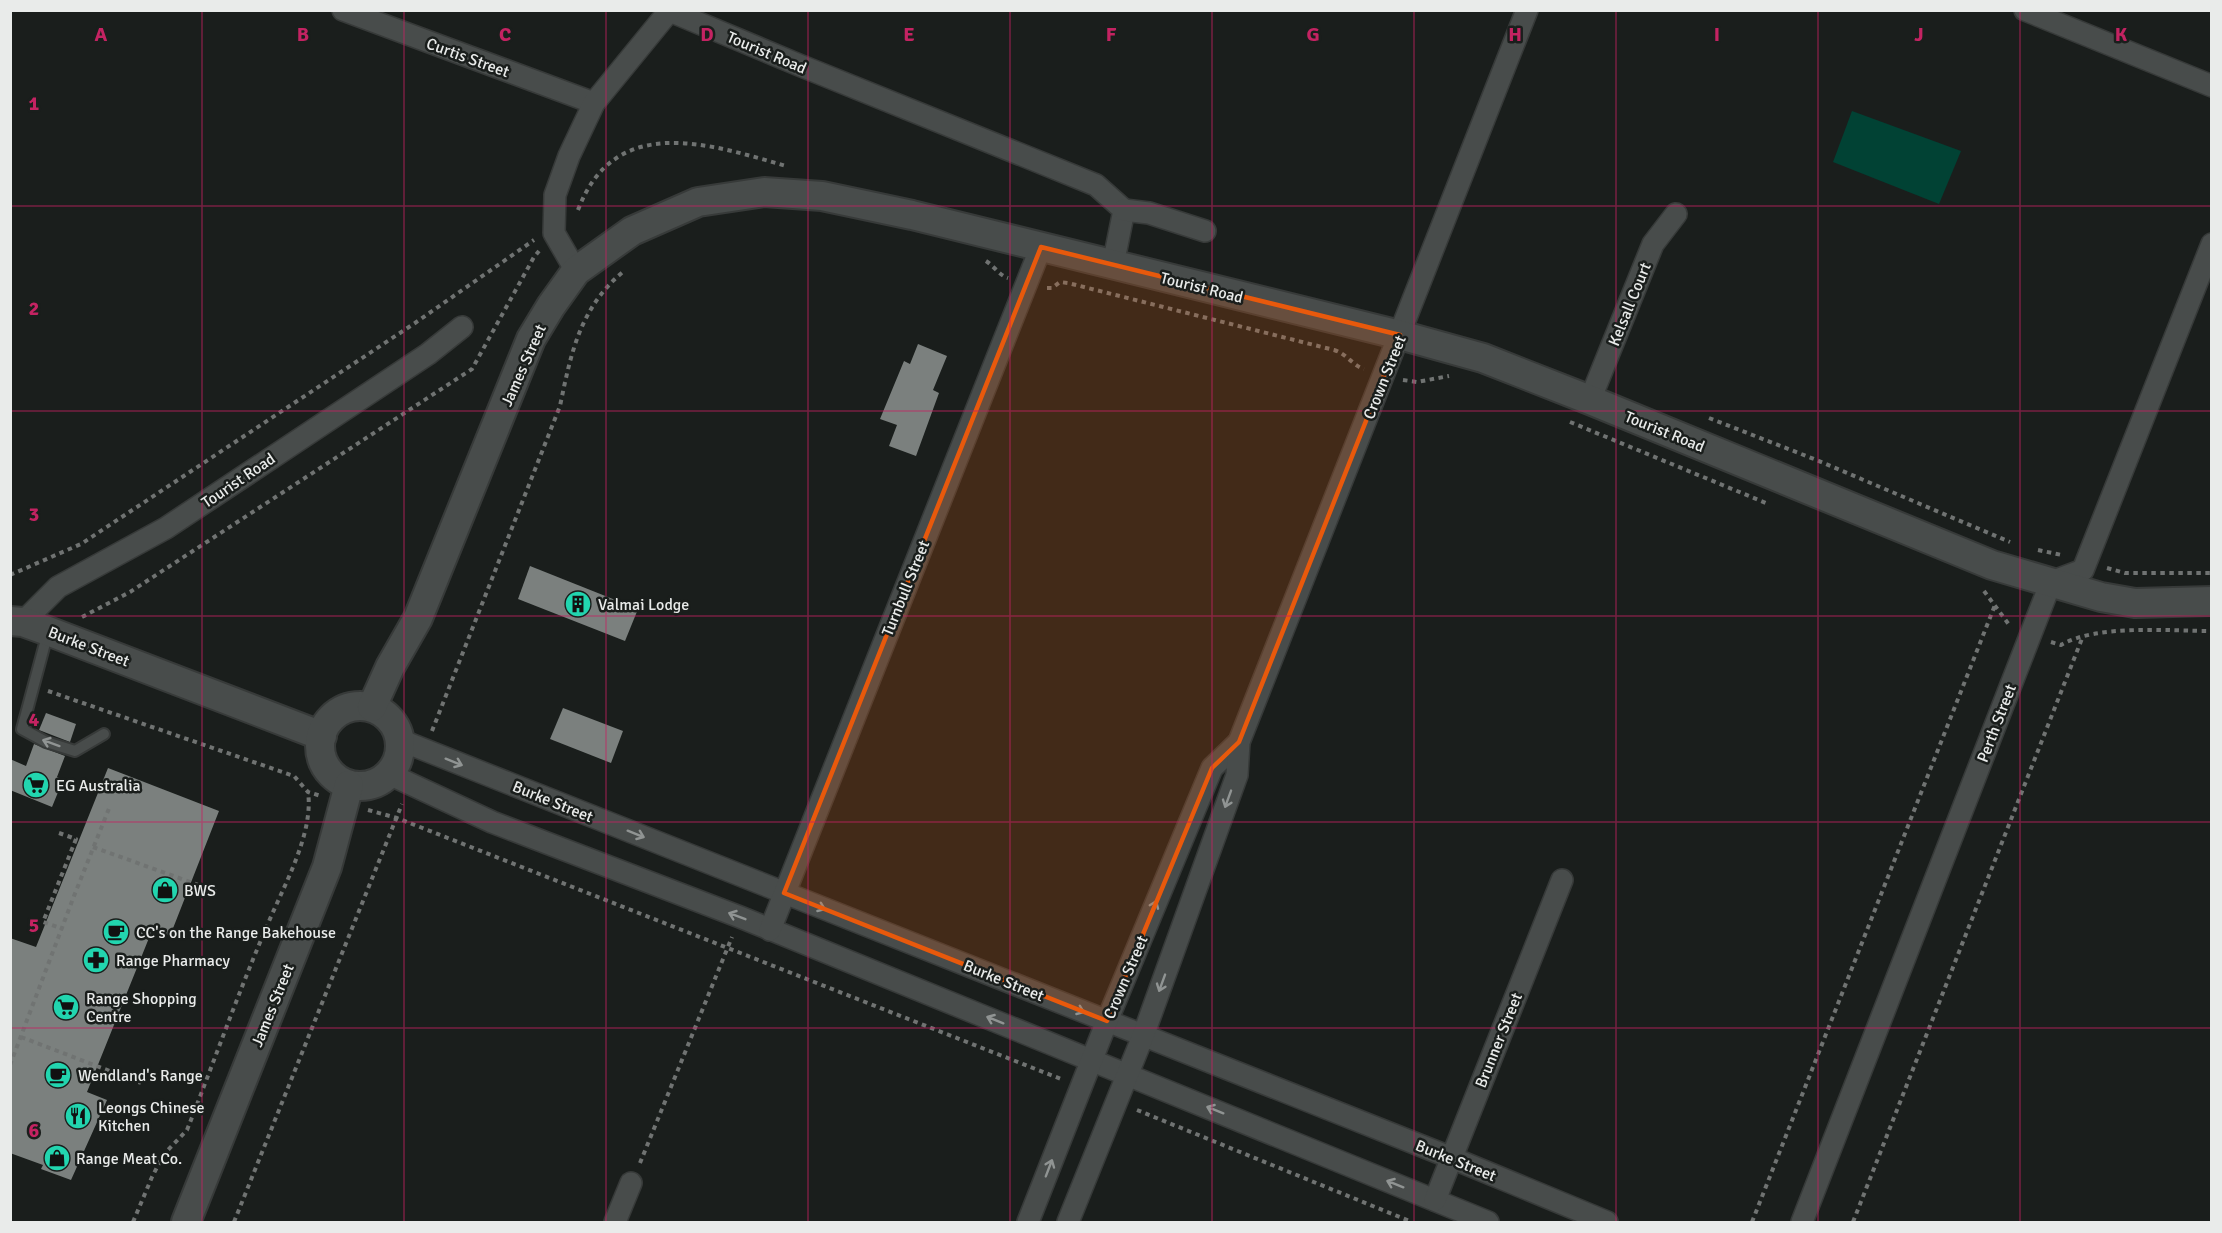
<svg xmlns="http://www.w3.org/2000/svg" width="2222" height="1233" font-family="Signika,sans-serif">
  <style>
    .green { fill: #014234 }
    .building { fill: #7b807e }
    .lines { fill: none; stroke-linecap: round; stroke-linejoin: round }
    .lane-casing { stroke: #373a39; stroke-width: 14 }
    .street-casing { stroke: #373a39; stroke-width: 24 }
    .secondary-casing { stroke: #373a39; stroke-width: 32 }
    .path { stroke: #707372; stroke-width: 4; stroke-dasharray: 4.5 4.5; stroke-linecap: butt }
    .lane { stroke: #484c4b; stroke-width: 10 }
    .street { stroke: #484c4b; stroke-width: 21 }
    .secondary { stroke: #484c4b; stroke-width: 28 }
    .oneway { stroke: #909493 }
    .marked { fill: #e8590c; fill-opacity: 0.2; stroke: #e8590c; stroke-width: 4.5; stroke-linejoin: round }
    .grid { fill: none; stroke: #c42362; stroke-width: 1.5; stroke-opacity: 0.55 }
    .labels { text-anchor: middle; stroke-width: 5; stroke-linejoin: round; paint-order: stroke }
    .street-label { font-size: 16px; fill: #e9ebea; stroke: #1a1e1c }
    .poi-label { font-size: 16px; fill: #e9ebea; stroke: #1a1e1c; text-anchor: start }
    .grid-label { font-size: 20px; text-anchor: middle; font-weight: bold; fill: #c42362; stroke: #1a1e1c; stroke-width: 5; stroke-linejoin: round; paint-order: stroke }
  </style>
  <rect width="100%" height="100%" fill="#1a1e1c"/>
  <polygon class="green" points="1852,111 1961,151 1939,204 1833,162"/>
  <g class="building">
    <polygon points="918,344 947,356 933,390 939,393 916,456 889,446 897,425 880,419 904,361 910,364"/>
    <polygon points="530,566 638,609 625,641 518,599"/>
    <polygon points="563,708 623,731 611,763 550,739"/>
    <polygon points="46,713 76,724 70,742 39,730"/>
    <polygon points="34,744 65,756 57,777 63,780 52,807 10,790 10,759 26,766"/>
    <polygon points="108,768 219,811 170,936 153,928 87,1092 107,1100 71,1180 41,1169 43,1165 10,1153 10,938 36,947"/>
  </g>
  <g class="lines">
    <defs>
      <polyline id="lane" points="48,632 22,729 46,742 75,751 104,734"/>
      <g id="street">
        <polyline points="343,10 594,103"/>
        <polyline points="2025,10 2212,86"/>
        <polyline points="670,11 799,65 1096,185 1124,210 1113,265"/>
        <polyline points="1124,210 1149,213 1205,231"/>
        <polyline points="576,271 554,233 555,195 569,156 594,103 670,10"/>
        <polyline points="1590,400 1653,244 1676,214"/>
        <polyline points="23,622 58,587 166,528 428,354 462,327"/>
        <polyline points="400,740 1452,1158 1607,1222"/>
        <polyline points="389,774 492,822 740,917 1488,1222"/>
        <polyline points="770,930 1041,247"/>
        <polyline points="1435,1200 1562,880"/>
        <polyline points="615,1222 631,1183"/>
        <polyline points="1028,1222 1107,1021 1212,768 1239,742"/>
        <polyline points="1068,1222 1143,1036 1237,775 1239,742 1527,10"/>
        <polyline points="1802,1222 2051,582 2083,570 2212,244"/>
      </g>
      <g id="secondary">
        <polyline points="10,621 23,622 48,631 322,736"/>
        <circle cx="360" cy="746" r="40"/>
        <polyline points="372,707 390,667 418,618 531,339 551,306 576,271 632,231 698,202 764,192 822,196 912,215 1400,335 1483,358 1590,400 1992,565 2101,597 2135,603 2212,601"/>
        <polyline points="186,1222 327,867 349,785"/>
      </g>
    </defs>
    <use href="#lane" class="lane-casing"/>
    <use href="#street" class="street-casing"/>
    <use href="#secondary" class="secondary-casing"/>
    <g class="path">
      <path d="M 578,210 C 615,112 710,144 786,166"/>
      <path d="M 986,261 C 994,266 999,275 1008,278"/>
      <path d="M 1047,288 L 1052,288 L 1060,282 L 1068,283 L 1334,350 C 1347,354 1352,365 1364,369"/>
      <polyline points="1403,380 1417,382 1449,376"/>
      <polyline points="1709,418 1814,459 2010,542"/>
      <polyline points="1570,422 1766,503"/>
      <polyline points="2038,550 2062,555"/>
      <polyline points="2107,568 2125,573 2212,573"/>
      <polyline points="10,575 81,544 415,323 534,240"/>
      <polyline points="1984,591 2010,626"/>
      <polyline points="82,617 130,592 472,369 534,257 539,251"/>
      <path d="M 2051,642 L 2061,645 C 2096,624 2170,631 2212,631"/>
      <polyline points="48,691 294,776 308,792 321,796"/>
      <path d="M 432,731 L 560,406 C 571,353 580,307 624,271"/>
      <polyline points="368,810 397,818 1061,1079"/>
      <polyline points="59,833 76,839 43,922 63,929"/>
      <polyline points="93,847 218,892"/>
      <polyline points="21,1037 141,1083"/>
      <polyline points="10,1065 74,896 110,806"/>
      <polyline points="1137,1110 1412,1222"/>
      <polyline points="640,1163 732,937"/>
      <path d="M 133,1222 L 152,1177 L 164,1154 L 187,1130 C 214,1062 238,993 267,926 C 283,887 314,834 308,792"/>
      <polyline points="234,1222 402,804"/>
      <polyline points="1752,1222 1995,605"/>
      <polyline points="1853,1222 2083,636"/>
    </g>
    <use href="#lane" class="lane"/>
    <use href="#street" class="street"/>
    <use href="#secondary" class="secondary"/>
  </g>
  <defs><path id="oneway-shaft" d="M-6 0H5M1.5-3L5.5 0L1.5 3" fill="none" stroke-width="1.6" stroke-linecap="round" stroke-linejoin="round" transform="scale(1.5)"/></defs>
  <g class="oneway">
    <use href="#oneway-shaft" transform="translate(51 743) rotate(-160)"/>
    <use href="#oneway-shaft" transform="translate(454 762) rotate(22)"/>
    <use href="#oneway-shaft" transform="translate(1228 799) rotate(110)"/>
    <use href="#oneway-shaft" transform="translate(636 834) rotate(22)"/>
    <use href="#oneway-shaft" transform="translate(817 906) rotate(22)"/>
    <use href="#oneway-shaft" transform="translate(1153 909) rotate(-67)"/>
    <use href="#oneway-shaft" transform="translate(737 916) rotate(-159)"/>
    <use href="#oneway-shaft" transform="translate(1162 983) rotate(110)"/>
    <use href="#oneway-shaft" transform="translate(1076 1009) rotate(22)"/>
    <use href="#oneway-shaft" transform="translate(995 1020) rotate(-158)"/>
    <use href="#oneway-shaft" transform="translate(1215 1110) rotate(-158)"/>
    <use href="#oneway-shaft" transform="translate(1049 1168) rotate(-69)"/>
    <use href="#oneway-shaft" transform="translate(1395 1184) rotate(-158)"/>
  </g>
  <path class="marked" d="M 1041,247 L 1400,335 L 1239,742 L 1212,768 L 1107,1021 L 784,893 Z"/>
  <path class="grid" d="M 202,10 L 202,1222M 404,10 L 404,1222M 606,10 L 606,1222M 808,10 L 808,1222M 1010,10 L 1010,1222M 1212,10 L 1212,1222M 1414,10 L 1414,1222M 1616,10 L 1616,1222M 1818,10 L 1818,1222M 2020,10 L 2020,1222M 10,206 L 2212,206M 10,411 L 2212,411M 10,616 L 2212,616M 10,822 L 2212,822M 10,1028 L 2212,1028"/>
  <defs>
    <symbol id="building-disc" viewBox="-11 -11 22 22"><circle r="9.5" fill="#22d5af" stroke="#1a1e1c"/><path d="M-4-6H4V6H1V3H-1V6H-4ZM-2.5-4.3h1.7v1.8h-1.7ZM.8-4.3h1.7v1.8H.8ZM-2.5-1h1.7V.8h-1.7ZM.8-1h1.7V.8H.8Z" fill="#111"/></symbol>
    <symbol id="supermarket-disc" viewBox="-11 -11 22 22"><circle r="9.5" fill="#22d5af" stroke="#1a1e1c"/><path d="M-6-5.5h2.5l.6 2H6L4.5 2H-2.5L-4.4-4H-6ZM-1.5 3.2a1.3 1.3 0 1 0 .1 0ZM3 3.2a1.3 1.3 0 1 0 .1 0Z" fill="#111"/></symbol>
    <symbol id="shop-disc" viewBox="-11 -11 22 22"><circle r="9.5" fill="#22d5af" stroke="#1a1e1c"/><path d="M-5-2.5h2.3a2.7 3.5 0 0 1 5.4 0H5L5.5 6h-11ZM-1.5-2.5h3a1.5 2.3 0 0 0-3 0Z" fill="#111"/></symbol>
    <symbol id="cafe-disc" viewBox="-11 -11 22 22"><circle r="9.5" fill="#22d5af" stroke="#1a1e1c"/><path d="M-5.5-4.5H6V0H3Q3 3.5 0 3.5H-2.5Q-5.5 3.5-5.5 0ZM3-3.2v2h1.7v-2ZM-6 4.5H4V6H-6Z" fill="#111"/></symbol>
    <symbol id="pharmacy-disc" viewBox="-11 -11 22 22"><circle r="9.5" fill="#22d5af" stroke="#1a1e1c"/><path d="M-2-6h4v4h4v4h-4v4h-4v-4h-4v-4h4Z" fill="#111"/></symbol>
    <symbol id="restaurant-disc" viewBox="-11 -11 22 22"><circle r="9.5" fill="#22d5af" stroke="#1a1e1c"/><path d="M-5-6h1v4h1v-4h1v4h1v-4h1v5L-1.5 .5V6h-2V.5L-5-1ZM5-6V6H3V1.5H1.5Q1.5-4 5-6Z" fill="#111"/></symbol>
  </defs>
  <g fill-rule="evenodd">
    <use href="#building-disc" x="563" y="589" width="30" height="30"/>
    <use href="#supermarket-disc" x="21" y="770" width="30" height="30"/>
    <use href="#shop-disc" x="150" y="875" width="30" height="30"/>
    <use href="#cafe-disc" x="101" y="917" width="30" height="30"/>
    <use href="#pharmacy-disc" x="81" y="945" width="30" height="30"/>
    <use href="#supermarket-disc" x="51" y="992" width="30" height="30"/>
    <use href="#cafe-disc" x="43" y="1060" width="30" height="30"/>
    <use href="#restaurant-disc" x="63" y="1101" width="30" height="30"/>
    <use href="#shop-disc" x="42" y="1143" width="30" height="30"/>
  </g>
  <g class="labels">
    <g class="street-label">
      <text transform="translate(767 52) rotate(23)" y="6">Tourist Road</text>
      <text transform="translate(468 57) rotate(20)" y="6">Curtis Street</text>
      <text transform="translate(1202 287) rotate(14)" y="6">Tourist Road</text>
      <text transform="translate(1629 304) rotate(-68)" y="6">Kelsall Court</text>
      <text transform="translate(523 365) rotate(-66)" y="6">James Street</text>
      <text transform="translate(1384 377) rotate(-68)" y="6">Crown Street</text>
      <text transform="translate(1665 431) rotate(22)" y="6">Tourist Road</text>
      <text transform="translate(238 480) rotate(-34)" y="6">Tourist Road</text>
      <text transform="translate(905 588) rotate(-68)" y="6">Turnbull Street</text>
      <text transform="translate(89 646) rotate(21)" y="6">Burke Street</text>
      <text transform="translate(1996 723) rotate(-69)" y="6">Perth Street</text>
      <text transform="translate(553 801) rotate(22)" y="6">Burke Street</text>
      <text transform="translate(1125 977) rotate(-67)" y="6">Crown Street</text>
      <text transform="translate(1004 980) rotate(22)" y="6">Burke Street</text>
      <text transform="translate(272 1005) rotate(-68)" y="6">James Street</text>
      <text transform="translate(1498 1040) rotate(-68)" y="6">Brunner Street</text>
      <text transform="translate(1456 1160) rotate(22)" y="6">Burke Street</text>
    </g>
    <g class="poi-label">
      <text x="598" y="610">Valmai Lodge</text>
      <text x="56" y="791">EG Australia</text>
      <text x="184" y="896">BWS</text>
      <text x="136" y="938">CC's on the Range Bakehouse</text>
      <text x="116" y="966">Range Pharmacy</text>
      <text x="86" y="1004">Range Shopping<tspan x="86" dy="18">Centre</tspan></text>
      <text x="78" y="1081">Wendland's Range</text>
      <text x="98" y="1113">Leongs Chinese<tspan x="98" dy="18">Kitchen</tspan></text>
      <text x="76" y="1164">Range Meat Co.</text>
    </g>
  </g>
  <g class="grid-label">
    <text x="101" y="41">A</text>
    <text x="303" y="41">B</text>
    <text x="505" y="41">C</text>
    <text x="707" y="41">D</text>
    <text x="909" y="41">E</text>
    <text x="1111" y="41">F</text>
    <text x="1313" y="41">G</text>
    <text x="1515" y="41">H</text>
    <text x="1717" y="41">I</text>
    <text x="1919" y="41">J</text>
    <text x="2121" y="41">K</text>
    <text x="34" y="110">1</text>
    <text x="34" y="315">2</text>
    <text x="34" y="521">3</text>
    <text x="34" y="726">4</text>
    <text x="34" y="932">5</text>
    <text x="34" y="1137">6</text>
  </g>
  <rect width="2222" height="1233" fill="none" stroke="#e9ebea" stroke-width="24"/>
</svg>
